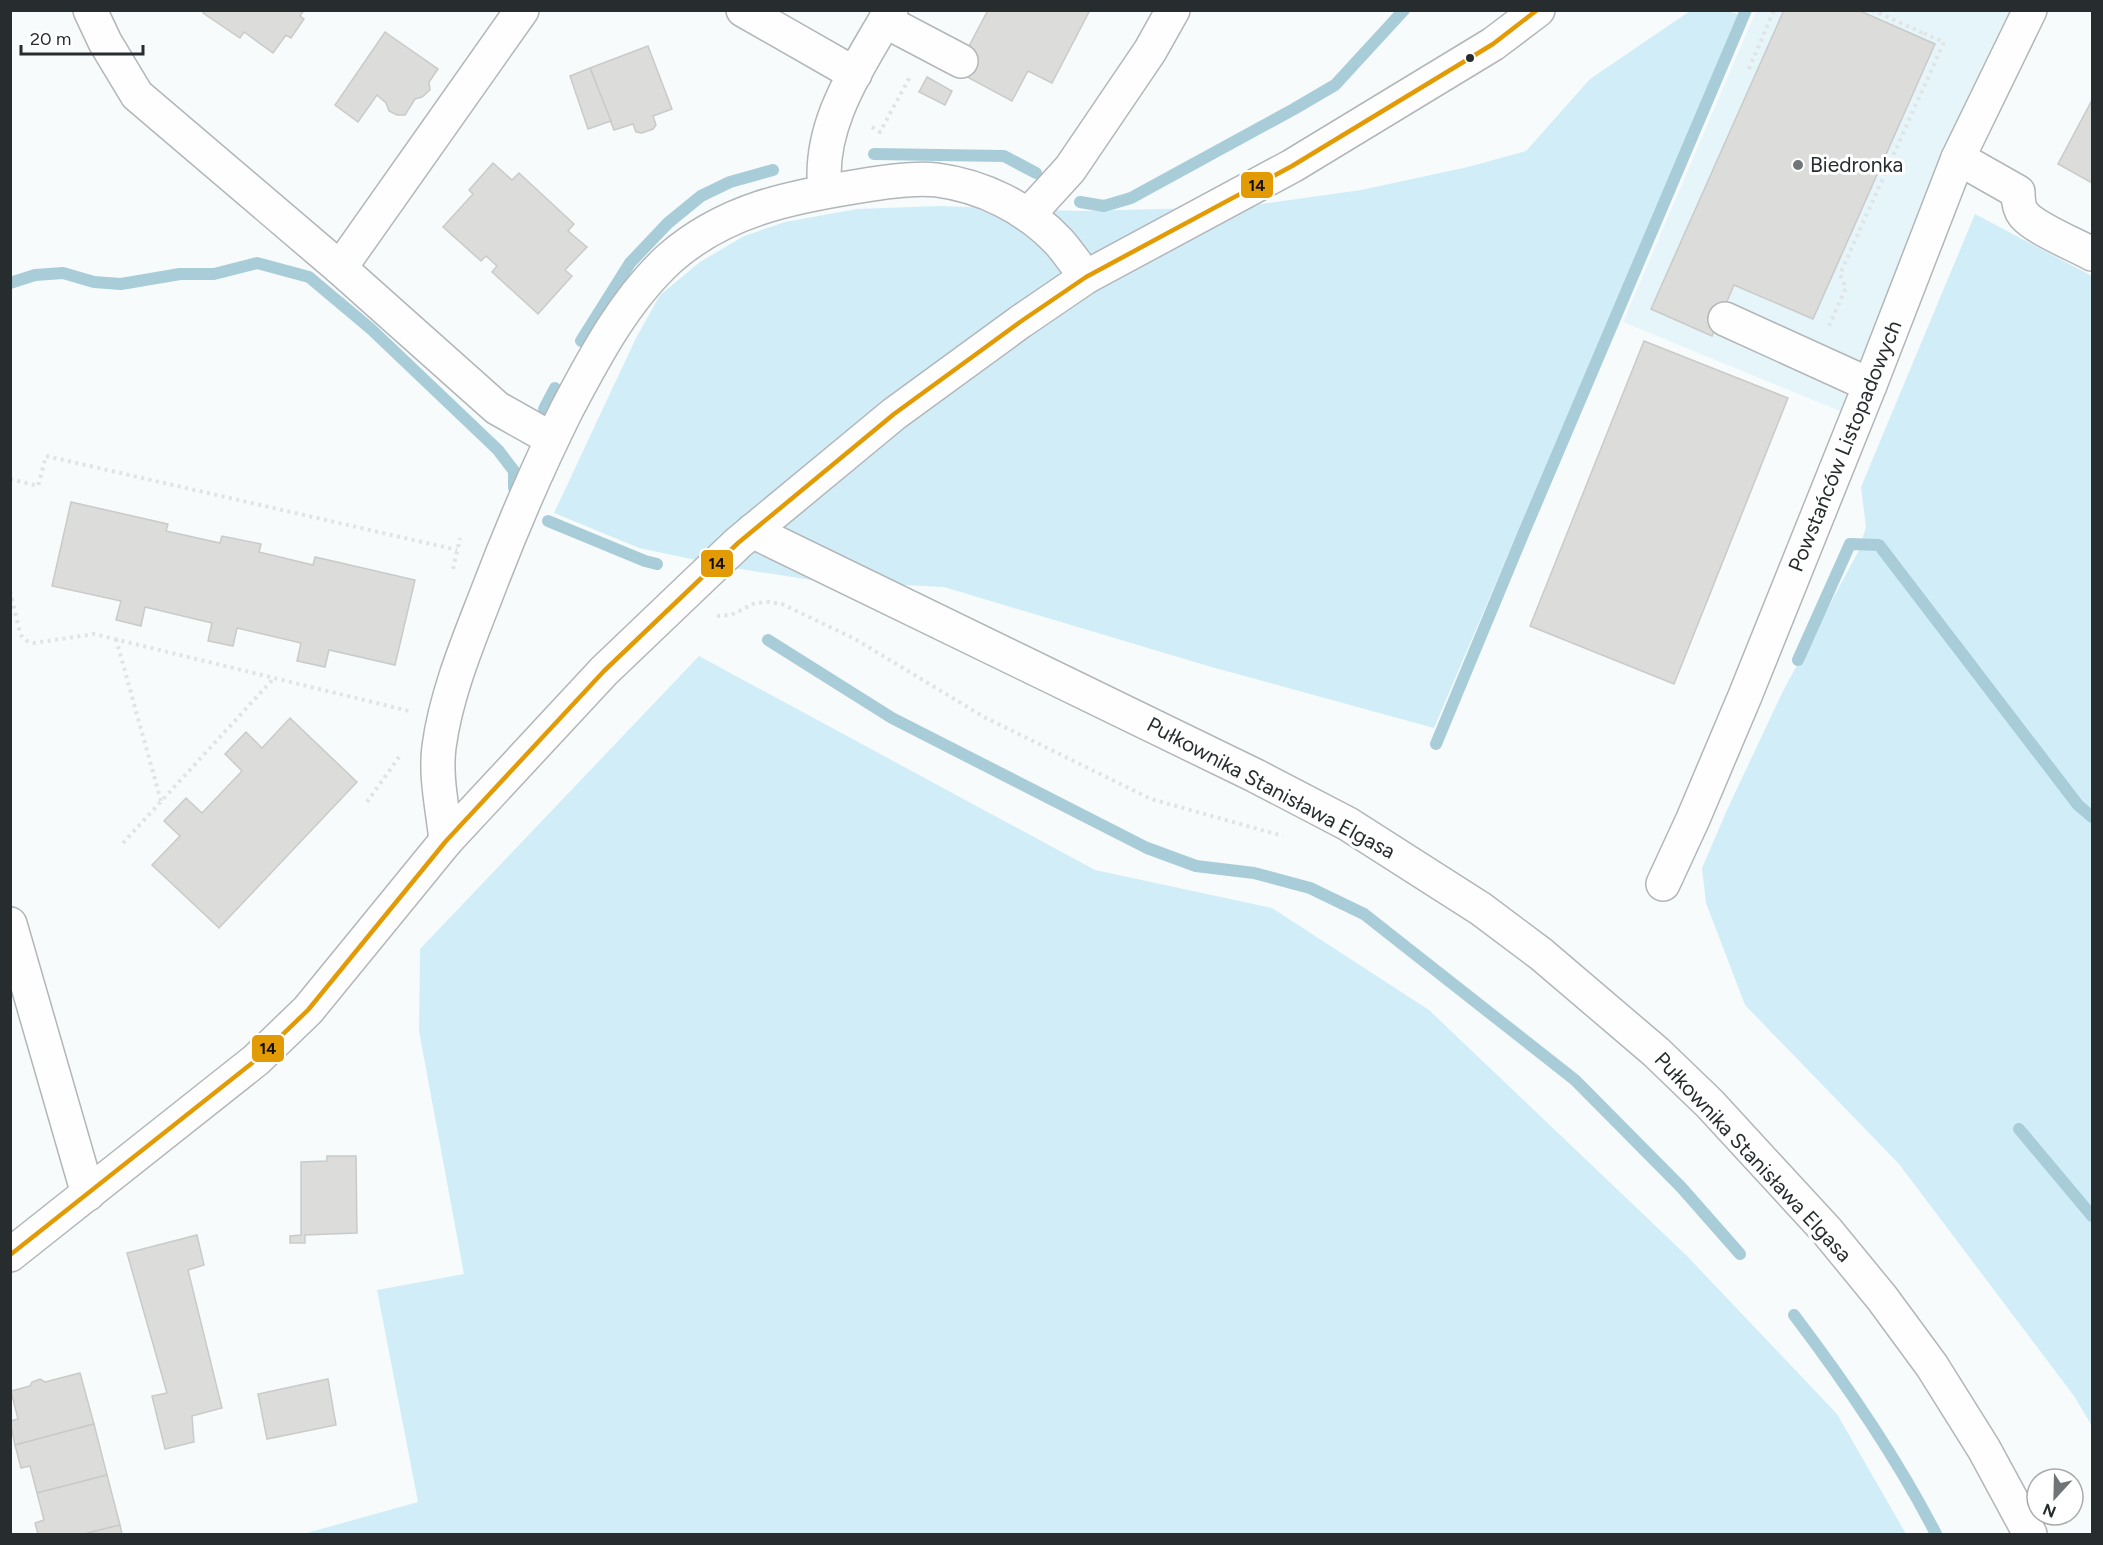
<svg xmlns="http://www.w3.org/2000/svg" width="2103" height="1545" font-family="Figtree,sans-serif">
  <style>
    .built { fill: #e5f5fa }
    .green { fill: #d1eef8 }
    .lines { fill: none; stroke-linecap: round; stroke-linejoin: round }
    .stream { stroke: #a8cdd9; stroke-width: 12 }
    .building { fill: #dcdcda; stroke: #cacbc9; stroke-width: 1.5 }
    .minor-casing { stroke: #b2b6b8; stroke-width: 36 }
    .path { stroke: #e2e3e3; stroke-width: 4; stroke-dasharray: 3 4.5; stroke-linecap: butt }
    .minor { stroke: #fefeff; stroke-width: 33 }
    .bus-1-casing { stroke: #fff; stroke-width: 9 }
    .bus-1 { stroke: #e29a05; stroke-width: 4.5 }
    .bus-dot { fill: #272d2f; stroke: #fff; stroke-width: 2 }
    .poi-dot { fill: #707577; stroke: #fff; stroke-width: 2 }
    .labels { text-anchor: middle; stroke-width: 6; stroke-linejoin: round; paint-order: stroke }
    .poi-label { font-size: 21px; fill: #272d2f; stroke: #fff; text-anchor: start }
    .street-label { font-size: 21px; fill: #272d2f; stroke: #fff }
    .line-badge { stroke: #fff; stroke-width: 2 }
    .pale-badge-label { font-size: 16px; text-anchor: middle; font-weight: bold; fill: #111 }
  </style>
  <rect width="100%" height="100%" fill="#f7fbfc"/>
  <polygon class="built" points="1756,11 2022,11 1852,416 1623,322"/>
  <g class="green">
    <polygon points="1690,11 1727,11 1738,14 1434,728 1208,666 944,587 818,581 734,568 639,548 554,513 636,338 660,295 700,262 744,236 785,222 857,209 939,206 1080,211 1240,207 1361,190 1468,167 1526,151 1590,79"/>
    <polygon points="1975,214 2092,276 2092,1426 2074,1396 1899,1164 1745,1005 1706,903 1702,868 1727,810 1782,693 1859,550 1866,527 1861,487"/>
    <polygon points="699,656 1095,870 1272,908 1429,1010 1686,1255 1837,1414 1906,1534 303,1534 418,1502 377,1290 464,1274 419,1031 420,949"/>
  </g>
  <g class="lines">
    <g class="stream">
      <polyline points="874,154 1004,156 1036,173"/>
      <polyline points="1080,202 1104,206 1131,198 1294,109 1335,85 1404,10"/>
      <polyline points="10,283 35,275 63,273 94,282 121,284 180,274 214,274 257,263 309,277 371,329 498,450 514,471 514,488"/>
      <polyline points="581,341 630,263 668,223 701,196 730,182 773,170"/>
      <polyline points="544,409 555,388"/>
      <polyline points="548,521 645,561 657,564"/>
      <polyline points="768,640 892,718 1147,848 1196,866 1254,873 1310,888 1364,914 1575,1080 1681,1187 1740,1254"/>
      <polyline points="1798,660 1850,544 1879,545 2078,805 2092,817"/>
      <polyline points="1436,744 1524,532 1746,10"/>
      <polyline points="2019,1129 2092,1216"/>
      <path d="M 1794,1315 C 1847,1385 1896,1456 1936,1534"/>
    </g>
  </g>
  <g class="building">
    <polygon points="205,10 304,10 300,16 304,19 291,38 286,35 273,53 244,32 240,38 203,13"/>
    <polygon points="988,10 1090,10 1052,83 1028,71 1012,101 956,71"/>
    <polygon points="1784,10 1858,10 1935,44 1813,319 1734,285 1712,336 1651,309"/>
    <polygon points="385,32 438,69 429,82 430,90 422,97 415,99 405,115 397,115 389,111 386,103 377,95 358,122 335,105"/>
    <polygon points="648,46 672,109 653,116 656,125 653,129 642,133 636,132 633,124 614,130 590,68"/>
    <polygon points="590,68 611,121 588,129 570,76"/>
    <polygon points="927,77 952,91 945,105 919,92"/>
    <polygon points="2092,100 2092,183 2058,164"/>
    <polygon points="493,163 512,180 519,173 574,224 568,231 587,247 565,270 572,276 538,314 492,272 497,266 486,256 481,261 443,227 473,194 469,190"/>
    <polygon points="1644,341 1788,398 1674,684 1530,626"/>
    <polygon points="71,502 168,524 166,531 220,543 222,536 261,544 259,552 313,565 315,557 415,580 395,665 329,650 325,667 297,661 301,643 237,628 233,646 208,641 212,623 145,607 141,626 116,620 121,601 52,586"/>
    <polygon points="290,718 357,782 219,928 152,865 180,836 164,821 186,798 202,813 242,771 225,754 246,732 262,748"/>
    <polygon points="327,1156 356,1156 357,1233 305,1235 305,1243 290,1243 290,1236 301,1235 301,1162 327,1161"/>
    <polygon points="197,1235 204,1265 188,1270 222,1408 192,1416 194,1442 165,1449 152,1396 167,1393 127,1253"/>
    <polygon points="80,1373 94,1424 15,1445 10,1421 18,1419 11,1391 30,1386 32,1382 40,1379 45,1382"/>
    <polygon points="328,1379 336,1425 267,1439 258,1394"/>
    <polygon points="94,1424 107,1475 37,1493 30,1466 21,1468 15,1445"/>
    <polygon points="107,1475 120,1525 84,1534 38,1534 35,1523 44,1520 37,1493"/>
    <polygon points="120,1525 122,1534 84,1534"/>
  </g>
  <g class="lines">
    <defs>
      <g id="minor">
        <polyline points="90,10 105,42 137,95 340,268 497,408 552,439"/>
        <polyline points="743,10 855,74"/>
        <polyline points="885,21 961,61"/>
        <path d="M 1958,158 L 2018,192 C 2018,201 2019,209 2024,215 C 2036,229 2076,245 2092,254"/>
        <path d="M 825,191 C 817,124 859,67 891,10"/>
        <polyline points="1028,215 1070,169 1150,51 1173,10"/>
        <polyline points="340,268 522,10"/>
        <polyline points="1725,319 1870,385"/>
        <polyline points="752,531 1256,776 1348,824 1481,909 1541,954 1656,1052 1710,1104 1827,1231 1882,1298 1932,1366 1984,1449 2030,1534"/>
        <path d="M 446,841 C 443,810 435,777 439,747 C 446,694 468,642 487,593 C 511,530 537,469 567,409 C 595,356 625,299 670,258 C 725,210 790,197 860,186 C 883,182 914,177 937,180 C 983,186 1027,208 1059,242 C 1069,253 1077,266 1086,277"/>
        <polyline points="1663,884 1693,819 1745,696 1870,385 1958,158 2030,10"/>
        <polyline points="10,924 88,1194"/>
        <polyline points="10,1255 256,1060 308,1010 446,841 604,671 738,543 894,414 1020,322 1086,277 1292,166 1493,44 1538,10"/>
      </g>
    </defs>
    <use href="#minor" class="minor-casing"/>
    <g class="path">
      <polyline points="1872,10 1921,32 1919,37"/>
      <polyline points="1749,69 1774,10"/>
      <polyline points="872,127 880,132 911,75"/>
      <polyline points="1829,326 1846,288 1840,274 1944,42 1921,32"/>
      <polyline points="10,479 38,486 46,456 457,550"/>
      <polyline points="453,569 460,538"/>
      <path d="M 10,591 L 20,633 C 23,639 27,642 34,643 L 94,634 L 409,711"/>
      <polyline points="717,616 731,615 755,603 769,602 782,604 855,639 984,717 1151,799 1283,836"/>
      <polyline points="116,639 161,801"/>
      <polyline points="367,802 399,757"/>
      <polyline points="123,843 274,678"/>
    </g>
    <use href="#minor" class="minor"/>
    <defs>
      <polyline id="bus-1" points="10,1255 256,1060 308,1010 446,841 604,671 738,543 894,414 1020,322 1086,277 1292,166 1493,44 1537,10"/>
    </defs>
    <use href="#bus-1" class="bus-1-casing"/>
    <use href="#bus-1" class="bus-1"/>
  </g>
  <circle class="bus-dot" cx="1470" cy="58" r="5"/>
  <circle class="poi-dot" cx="1798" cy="165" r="6"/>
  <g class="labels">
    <g class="poi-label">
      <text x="1810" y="172">Biedronka</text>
    </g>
    <g class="street-label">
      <text transform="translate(1845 446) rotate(-68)" y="7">Powstańców Listopadowych</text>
      <text transform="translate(1271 788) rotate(28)" y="7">Pułkownika Stanisława Elgasa</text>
      <text transform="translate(1753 1157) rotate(47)" y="7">Pułkownika Stanisława Elgasa</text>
    </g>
  </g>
  <g class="line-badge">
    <rect x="1240" y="171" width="34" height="28" rx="6" fill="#e29a05"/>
    <rect x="700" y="549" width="34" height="29" rx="6" fill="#e29a05"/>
    <rect x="251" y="1034" width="34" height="29" rx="6" fill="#e29a05"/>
  </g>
  <g class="pale-badge-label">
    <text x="1257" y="191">14</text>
    <text x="717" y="569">14</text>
    <text x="268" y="1054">14</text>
  </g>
  <rect width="2103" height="1545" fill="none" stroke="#272d2f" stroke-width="24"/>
  <g transform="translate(2055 1497) rotate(202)"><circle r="28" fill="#ffffff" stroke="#a9abac" stroke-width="1.5"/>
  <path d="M0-4.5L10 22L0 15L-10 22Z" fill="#707577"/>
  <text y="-9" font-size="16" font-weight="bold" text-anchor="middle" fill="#272d2f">N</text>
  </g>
  <path d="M21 45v9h122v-9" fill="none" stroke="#272d2f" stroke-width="3"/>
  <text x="30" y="45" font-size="18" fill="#272d2f" stroke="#ffffff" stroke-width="4.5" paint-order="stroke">20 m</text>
</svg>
